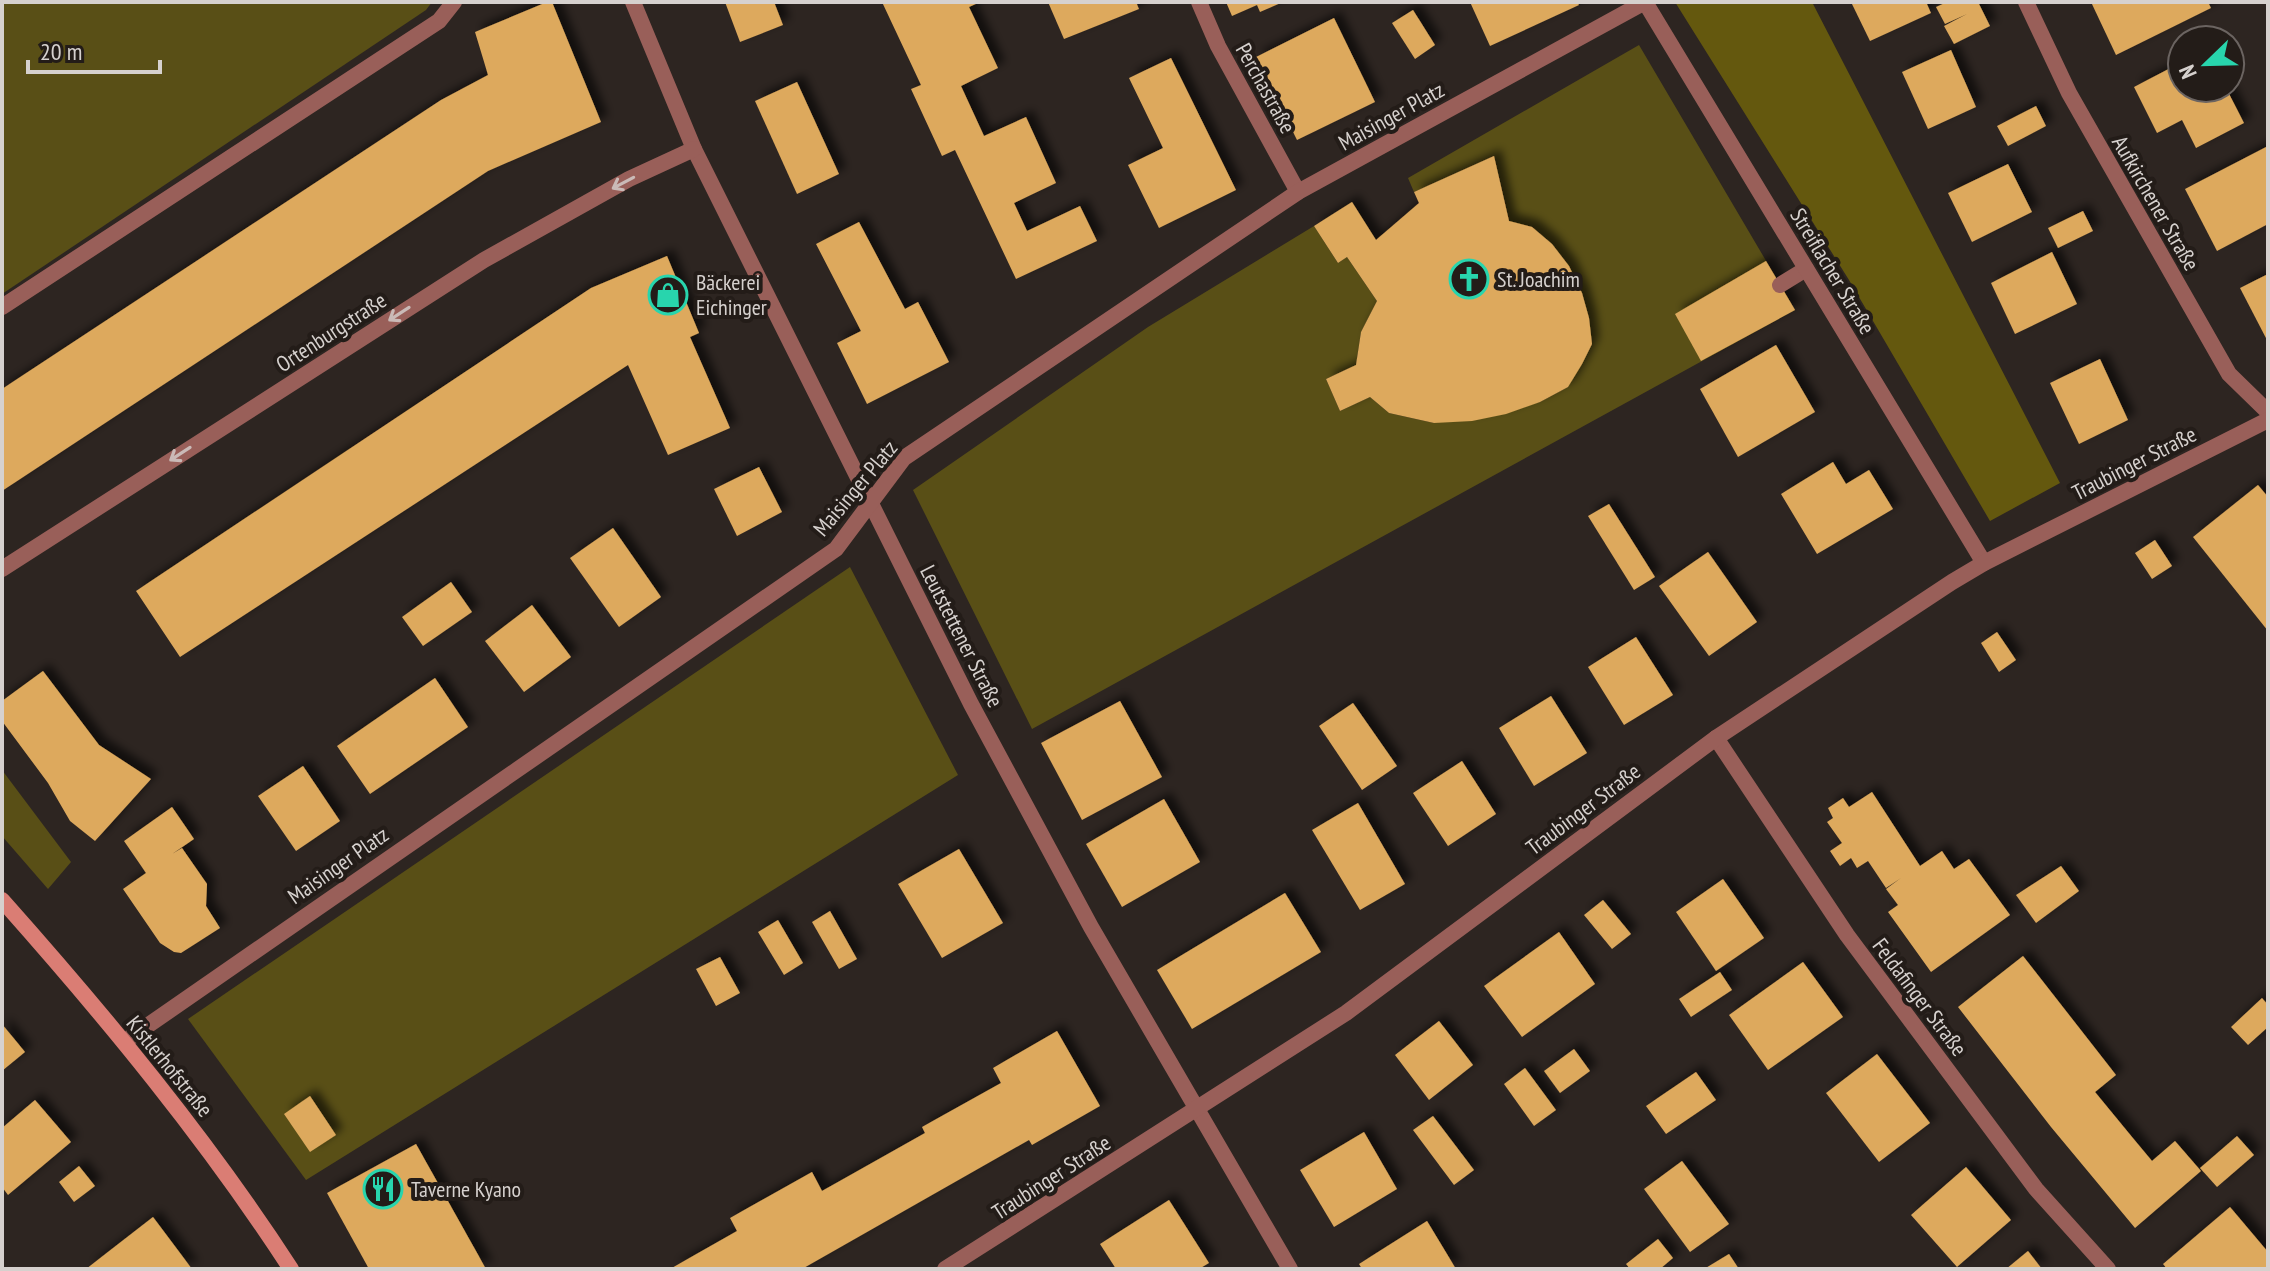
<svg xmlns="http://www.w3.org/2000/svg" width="2270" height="1271" font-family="'PT Sans Narrow',sans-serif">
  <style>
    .green { fill: #594f16 }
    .forest { fill: #64580e }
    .building { fill: #dda95d; filter: url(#shadow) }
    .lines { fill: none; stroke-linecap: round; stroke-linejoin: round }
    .lane { stroke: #995f59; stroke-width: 16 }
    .street { stroke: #995f59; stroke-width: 16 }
    .secondary { stroke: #da7d74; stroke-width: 16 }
    .oneway { stroke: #cabab7 }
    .labels { text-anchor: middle; stroke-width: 8; stroke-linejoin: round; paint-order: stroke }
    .street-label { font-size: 22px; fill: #d6d1ce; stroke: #231c18 }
    .poi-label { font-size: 22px; fill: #d6d1ce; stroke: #231c18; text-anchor: start }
  </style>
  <defs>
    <filter id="shadow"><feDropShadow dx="7" dy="-7" stdDeviation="4" flood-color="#0009"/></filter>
  </defs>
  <rect width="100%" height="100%" fill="#2d2521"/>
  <g class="green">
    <polygon points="2,2 432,2 426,10 2,294"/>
    <polygon points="1639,45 1795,310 1032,729 913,490 1148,327 1314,226 1338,263 1347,257 1377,301 1361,332 1356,365 1326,379 1340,411 1370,397 1389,413 1434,423 1540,402 1568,387 1592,344 1589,318 1582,293 1569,266 1552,244 1532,227 1509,221 1494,156 1414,192 1408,178"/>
    <polygon points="850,567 958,775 306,1180 188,1019"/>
    <polygon points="2,770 71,862 48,889 2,836"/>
  </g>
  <polygon class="forest" points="1675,2 1812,2 2060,483 1990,521 1849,280"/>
  <g class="building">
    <polygon points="547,2 552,2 601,122 488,171 2,491 2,389 441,100 488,75 475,32"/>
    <polygon points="725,2 774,2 783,25 740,42"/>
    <polygon points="882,2 980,2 969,7 998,68 961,86 984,136 1026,117 1056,183 1014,203 1027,231 1080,206 1097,241 1016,279 955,150 942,156 911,89 921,85"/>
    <polygon points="1048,2 1136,2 1139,9 1064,39"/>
    <polygon points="1226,2 1283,2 1260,12 1257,5 1232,16"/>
    <polygon points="1470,2 1577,2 1579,5 1490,46"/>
    <polygon points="1851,2 1926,2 1931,13 1870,41"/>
    <polygon points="1947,2 1978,2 1990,26 1954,44 1944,26 1967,14 1945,24 1936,7"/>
    <polygon points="2091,2 2208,2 2211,8 2116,55"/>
    <polygon points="1413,10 1435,45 1415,59 1392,23"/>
    <polygon points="1334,18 1375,102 1297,140 1256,57"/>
    <polygon points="1951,50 1976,107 1928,129 1902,72"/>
    <polygon points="1171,58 1236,190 1159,228 1128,165 1163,148 1129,78"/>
    <polygon points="2182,62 2182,88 2226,88 2244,123 2196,148 2182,120 2157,133 2134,87"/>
    <polygon points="797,82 839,174 797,194 755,101"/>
    <polygon points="2036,106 2046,126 2008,146 1997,126"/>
    <polygon points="2268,146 2268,224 2217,251 2185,189"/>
    <polygon points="1494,156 1509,221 1532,227 1552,244 1569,266 1582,293 1589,318 1592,344 1582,364 1568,387 1540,402 1506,414 1472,421 1434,423 1389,413 1370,397 1340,411 1326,379 1356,365 1361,332 1377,301 1347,257 1338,263 1314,226 1352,202 1376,240 1419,203 1414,192"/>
    <polygon points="2008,164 2032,212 1972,242 1948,193"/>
    <polygon points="2083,211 2093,231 2058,248 2048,228"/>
    <polygon points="859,222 905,309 918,302 949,362 867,404 837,343 861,331 816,244"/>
    <polygon points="2052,252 2077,304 2015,334 1991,283"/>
    <polygon points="667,256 699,333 690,337 730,428 668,455 628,365 180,657 136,591 591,288"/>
    <polygon points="1766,261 1795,310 1701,361 1675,314"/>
    <polygon points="2268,274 2268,342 2240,288"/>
    <polygon points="1776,345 1815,412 1738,457 1700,389"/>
    <polygon points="2100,359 2128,420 2079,444 2050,383"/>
    <polygon points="1833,462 1846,484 1869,470 1893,509 1817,554 1781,494"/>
    <polygon points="759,467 782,512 737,536 714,489"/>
    <polygon points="2258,485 2268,497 2268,631 2193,537"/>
    <polygon points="1609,504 1655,577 1634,590 1588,516"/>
    <polygon points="613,528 661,597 619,627 570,558"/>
    <polygon points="2155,540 2172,566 2152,579 2135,553"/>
    <polygon points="1708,552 1757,622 1709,656 1659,586"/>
    <polygon points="451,582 472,612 423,646 402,617"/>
    <polygon points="532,605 571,657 524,692 485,641"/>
    <polygon points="1997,632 2016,660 1999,672 1981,643"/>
    <polygon points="1636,637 1673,695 1624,725 1588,667"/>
    <polygon points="43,671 99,745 151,779 95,841 70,821 48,783 2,721 2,701"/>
    <polygon points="435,678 468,727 370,794 337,746"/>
    <polygon points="1551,696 1587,753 1534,786 1499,728"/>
    <polygon points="1120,701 1162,777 1082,820 1041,743"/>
    <polygon points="1353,703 1397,766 1362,790 1319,726"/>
    <polygon points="1462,761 1496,814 1448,846 1413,793"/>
    <polygon points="303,766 340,821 296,851 258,796"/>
    <polygon points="1872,792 1920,866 1942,851 1954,869 1969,859 2010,915 1931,972 1888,912 1898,905 1886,889 1901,878 1886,888 1868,861 1857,868 1851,858 1840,866 1830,851 1842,843 1827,822 1833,818 1828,808 1843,798 1849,807"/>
    <polygon points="1164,799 1200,862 1122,907 1086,844"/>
    <polygon points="1358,803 1405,884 1360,910 1312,830"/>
    <polygon points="172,807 194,839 172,854 182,848 207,884 206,906 220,928 181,953 174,952 160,943 123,889 146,873 124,841"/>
    <polygon points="959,849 1003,923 942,958 898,884"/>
    <polygon points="2061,866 2079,891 2036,923 2016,895"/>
    <polygon points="1723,879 1764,938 1716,971 1676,912"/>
    <polygon points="1285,893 1321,952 1192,1029 1157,970"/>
    <polygon points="1603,900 1631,934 1612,949 1584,915"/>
    <polygon points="830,911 857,959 839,969 812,922"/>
    <polygon points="778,920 803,963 784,975 758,932"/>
    <polygon points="1559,932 1595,984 1522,1037 1484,986"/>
    <polygon points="2023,956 2116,1075 2095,1092 2132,1137 2152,1161 2175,1141 2201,1171 2135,1228 2051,1127 1958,1007"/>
    <polygon points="720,957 740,993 716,1006 696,969"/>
    <polygon points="1803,962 1843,1017 1768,1070 1729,1015"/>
    <polygon points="1720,972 1732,990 1691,1017 1679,999"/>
    <polygon points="2262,998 2268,1005 2268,1027 2248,1045 2231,1027"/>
    <polygon points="1439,1021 1473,1065 1429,1100 1395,1055"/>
    <polygon points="2,1024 25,1052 2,1071"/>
    <polygon points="1057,1031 1100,1106 1032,1145 1029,1140 802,1269 670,1269 737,1231 730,1218 812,1172 822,1191 925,1133 922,1127 1001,1083 993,1068"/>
    <polygon points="1574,1049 1590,1071 1560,1093 1544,1071"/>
    <polygon points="1877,1054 1930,1123 1879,1162 1826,1093"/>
    <polygon points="1525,1068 1556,1110 1534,1126 1504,1084"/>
    <polygon points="1696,1072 1716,1100 1666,1134 1646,1106"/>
    <polygon points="310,1096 336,1135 310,1152 284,1114"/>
    <polygon points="35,1100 71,1142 8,1195 2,1187 2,1128"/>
    <polygon points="1433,1116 1474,1170 1454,1185 1413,1130"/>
    <polygon points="1364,1132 1397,1189 1334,1227 1300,1170"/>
    <polygon points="2237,1136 2254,1155 2217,1187 2200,1168"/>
    <polygon points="416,1144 486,1269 369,1269 327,1193"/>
    <polygon points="1682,1161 1729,1224 1690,1252 1644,1189"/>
    <polygon points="79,1166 95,1186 74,1202 59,1182"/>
    <polygon points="1966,1167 2011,1220 1957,1267 1911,1215"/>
    <polygon points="1169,1200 1209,1263 1199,1269 1116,1269 1100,1244"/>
    <polygon points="2230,1207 2268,1252 2268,1269 2167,1269 2163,1264"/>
    <polygon points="153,1217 192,1269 86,1269"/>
    <polygon points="1427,1221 1456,1269 1362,1269 1359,1264"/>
    <polygon points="1658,1239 1673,1258 1660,1269 1630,1269 1626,1264"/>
    <polygon points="2028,1251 2042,1269 2006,1269"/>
    <polygon points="1729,1254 1739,1269 1704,1269"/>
  </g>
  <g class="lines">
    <g class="lane">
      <polyline points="1780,285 1806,269"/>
      <polyline points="2,307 439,21 454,2"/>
    </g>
    <g class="street">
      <polyline points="633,2 694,149 971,704 1091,927 1290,1269"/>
      <polyline points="1199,2 1218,46 1298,192"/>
      <polyline points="1645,2 1984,563"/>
      <polyline points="2026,2 2069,93 2229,374 2268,412"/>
      <polyline points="2,569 484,260 629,179 694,149"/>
      <polyline points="1716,738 1847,935 2036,1189 2108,1269"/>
      <polyline points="124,1042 836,549 904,458 1298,192 1645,2"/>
      <polyline points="945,1269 1346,1013 1716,738 1952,582 1984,563 2268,420"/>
    </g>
    <path class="secondary" d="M 2,900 C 106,1017 206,1138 291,1269"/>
  </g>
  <defs><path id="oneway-shaft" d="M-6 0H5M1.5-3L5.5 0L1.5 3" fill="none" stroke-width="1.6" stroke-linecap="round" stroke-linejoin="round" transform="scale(2)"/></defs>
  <g class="oneway">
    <use href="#oneway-shaft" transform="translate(623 183) rotate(152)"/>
    <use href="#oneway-shaft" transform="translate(399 314) rotate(147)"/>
    <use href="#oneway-shaft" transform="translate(180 454) rotate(147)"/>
  </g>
  <defs>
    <symbol id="church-ring" viewBox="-11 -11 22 22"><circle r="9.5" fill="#231c18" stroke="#28d5ad" stroke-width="1.5"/><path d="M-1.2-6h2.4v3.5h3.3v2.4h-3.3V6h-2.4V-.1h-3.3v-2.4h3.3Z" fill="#28d5ad"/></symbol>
    <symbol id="shop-ring" viewBox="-11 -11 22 22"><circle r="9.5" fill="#231c18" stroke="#28d5ad" stroke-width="1.5"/><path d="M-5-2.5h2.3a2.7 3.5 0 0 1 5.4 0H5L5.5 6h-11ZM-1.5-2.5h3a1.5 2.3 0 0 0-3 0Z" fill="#28d5ad"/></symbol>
    <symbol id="restaurant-ring" viewBox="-11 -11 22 22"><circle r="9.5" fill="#231c18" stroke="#28d5ad" stroke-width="1.5"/><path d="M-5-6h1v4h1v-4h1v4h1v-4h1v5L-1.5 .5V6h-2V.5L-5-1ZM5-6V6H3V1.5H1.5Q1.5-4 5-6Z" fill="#28d5ad"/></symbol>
  </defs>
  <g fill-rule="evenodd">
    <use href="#church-ring" x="1447" y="257" width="44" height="44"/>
    <use href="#shop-ring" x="646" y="273" width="44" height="44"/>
    <use href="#restaurant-ring" x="361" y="1167" width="44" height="44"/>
  </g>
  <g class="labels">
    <g class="street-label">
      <text transform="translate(1266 88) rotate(61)" y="8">Perchastraße</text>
      <text transform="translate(1391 116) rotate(-29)" y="8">Maisinger Platz</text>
      <text transform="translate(2156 203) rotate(60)" y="8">Aufkirchener Straße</text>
      <text transform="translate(1833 271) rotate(59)" y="8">Streiflacher Straße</text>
      <text transform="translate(331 332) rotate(-33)" y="8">Ortenburgstraße</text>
      <text transform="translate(2134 463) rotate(-27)" y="8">Traubinger Straße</text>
      <text transform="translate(855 488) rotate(-50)" y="8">Maisinger Platz</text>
      <text transform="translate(962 636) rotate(63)" y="8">Leutstettener Straße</text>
      <text transform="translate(1583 809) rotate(-37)" y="8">Traubinger Straße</text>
      <text transform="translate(338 865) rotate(-35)" y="8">Maisinger Platz</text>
      <text transform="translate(1920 997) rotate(53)" y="8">Feldafinger Straße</text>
      <text transform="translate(170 1066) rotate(51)" y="8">Kistlerhofstraße</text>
      <text transform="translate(1051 1177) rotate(-33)" y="8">Traubinger Straße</text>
    </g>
    <g class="poi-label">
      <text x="1497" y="287">St. Joachim</text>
      <text x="696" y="290">Bäckerei<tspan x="696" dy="25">Eichinger</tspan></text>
      <text x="411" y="1197">Taverne Kyano</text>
    </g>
  </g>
  <rect width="2270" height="1271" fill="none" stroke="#d6d1ce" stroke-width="8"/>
  <g transform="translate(2206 64) rotate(247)"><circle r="38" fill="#231c18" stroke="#6b6461" stroke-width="2"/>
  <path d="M0-6L14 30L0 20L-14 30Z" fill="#28d5ad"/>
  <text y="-12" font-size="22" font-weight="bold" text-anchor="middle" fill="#d6d1ce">N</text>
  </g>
  <path d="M28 60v12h132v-12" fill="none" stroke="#d6d1ce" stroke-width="4"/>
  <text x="40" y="60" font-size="24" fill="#d6d1ce" stroke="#231c18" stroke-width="6" paint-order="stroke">20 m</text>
</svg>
